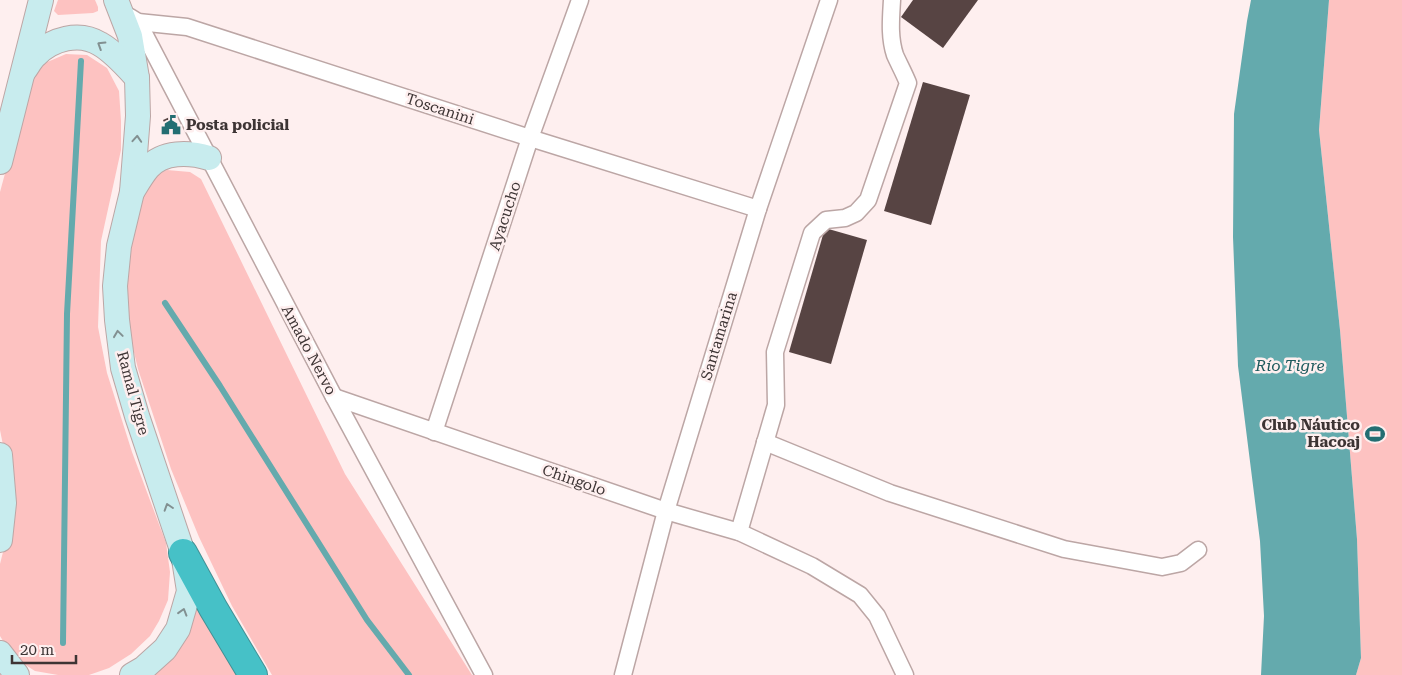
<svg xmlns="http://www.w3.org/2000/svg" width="1402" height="675" font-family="'Roboto Serif',serif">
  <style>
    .green { fill: #fdc2c1 }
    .water { fill: #64aaad }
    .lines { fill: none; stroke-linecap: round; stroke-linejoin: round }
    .stream { stroke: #64aaad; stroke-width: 6 }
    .building { fill: #574443 }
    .minor-casing { stroke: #bca6a5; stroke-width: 19 }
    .secondary-casing { stroke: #bca6a5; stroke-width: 26 }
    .motorway-casing { stroke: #439094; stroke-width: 30 }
    .minor { stroke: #fff; stroke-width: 16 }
    .secondary { stroke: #c8ecee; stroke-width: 24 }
    .motorway { stroke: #46c1c7; stroke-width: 28 }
    .oneway { stroke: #829091 }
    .labels { text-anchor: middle; stroke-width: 5; stroke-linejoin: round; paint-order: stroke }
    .street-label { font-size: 15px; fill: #3d3434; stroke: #feefef }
    .poi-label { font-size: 15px; font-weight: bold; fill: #3d3434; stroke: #feefef; text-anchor: start }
    .water-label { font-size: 16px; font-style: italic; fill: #1d595c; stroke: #feefef }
  </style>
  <rect width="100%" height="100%" fill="#feefef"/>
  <g class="green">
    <polygon points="58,0 95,0 98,7 98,11 93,13 58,15 54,11"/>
    <polygon points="1329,0 1402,0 1402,675 1356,675 1361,658 1357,539 1340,330 1319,130"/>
    <polygon points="66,54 87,55 107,68 119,91 121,121 121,150 101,241 98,327 107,373 132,452 166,543 170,572 168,600 159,621 150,636 131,654 109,668 89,675 58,675 35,671 13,657 0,636 0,564 5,544 7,465 0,430 0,192 29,85 45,63"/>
    <polygon points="167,170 190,172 201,179 345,474 472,675 272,675 232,606 199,537 171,469 138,369 127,323 127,266 137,211 150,178"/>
    <polygon points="192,599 238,675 148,675"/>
  </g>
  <polygon class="water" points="1251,0 1329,0 1319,130 1340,330 1357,539 1361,658 1356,675 1261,675 1264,616 1260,541 1238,366 1233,237 1234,114 1247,21"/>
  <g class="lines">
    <g class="stream">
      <polyline points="165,303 220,386 367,620 409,675"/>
      <polyline points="63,643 67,314 81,61"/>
    </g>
  </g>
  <g class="building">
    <polygon points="913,0 978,0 943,48 901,17"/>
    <polygon points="923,82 970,95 931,225 884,211"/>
    <polygon points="172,116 179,131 170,135 163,120"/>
    <polygon points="825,228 867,240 831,364 789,352"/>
  </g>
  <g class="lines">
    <defs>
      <g id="minor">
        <polyline points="130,17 138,22 187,27 530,138 758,209"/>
        <polyline points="138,22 334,397 484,675"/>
        <polyline points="334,397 666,511 739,532 812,566 860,595 877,616 905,675"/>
        <polyline points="434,432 530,138 580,0"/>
        <polyline points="765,442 890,493 1064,549 1162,567 1181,563 1198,550"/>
        <path d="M 739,532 L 776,405 L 775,352 L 812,233 L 826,220 L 845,218 L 856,213 L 868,200 L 908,83 C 904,73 899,64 895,55 C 889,37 891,18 892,0"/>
        <polyline points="623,675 666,511 758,209 829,0"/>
      </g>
      <g id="secondary">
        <polyline points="116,0 130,36 137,78 138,116 132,192 119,246 115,286 117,320 123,368 137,416 183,553 189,591 178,629 165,649 144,668 132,675"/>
        <path d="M 24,71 C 28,66 31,59 36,55 C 52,39 79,31 100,44 C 114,52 126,66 137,78"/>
        <polyline points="0,162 41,0"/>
        <path d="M 132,192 C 137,184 142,175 148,168 C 163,151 189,152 209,158"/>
        <polyline points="0,455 4,503 0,540"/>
        <polyline points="0,653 17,675"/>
      </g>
      <polyline id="motorway" points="183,553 213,608 253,675"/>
    </defs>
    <use href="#minor" class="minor-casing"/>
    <use href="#secondary" class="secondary-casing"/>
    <use href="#motorway" class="motorway-casing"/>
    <use href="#minor" class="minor"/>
    <use href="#secondary" class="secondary"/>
    <use href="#motorway" class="motorway"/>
  </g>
  <defs><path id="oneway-chevron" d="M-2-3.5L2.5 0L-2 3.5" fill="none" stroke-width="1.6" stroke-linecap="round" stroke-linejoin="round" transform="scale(1.25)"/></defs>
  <g class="oneway">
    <use href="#oneway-chevron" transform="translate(101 45) rotate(-148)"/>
    <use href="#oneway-chevron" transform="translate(137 139) rotate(-86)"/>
    <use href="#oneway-chevron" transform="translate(118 334) rotate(-98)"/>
    <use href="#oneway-chevron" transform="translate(168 507) rotate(-108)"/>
    <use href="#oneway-chevron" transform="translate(183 612) rotate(-73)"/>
  </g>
  <defs>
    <symbol id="civic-bare" viewBox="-9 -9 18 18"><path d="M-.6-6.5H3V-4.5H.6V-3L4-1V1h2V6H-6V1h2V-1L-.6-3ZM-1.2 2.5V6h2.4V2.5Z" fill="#236e72" stroke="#feefef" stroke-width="2.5" paint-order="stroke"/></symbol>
    <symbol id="stadium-bare" viewBox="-9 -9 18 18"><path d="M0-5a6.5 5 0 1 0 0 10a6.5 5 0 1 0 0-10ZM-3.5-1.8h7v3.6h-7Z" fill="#236e72" stroke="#feefef" stroke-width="2.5" paint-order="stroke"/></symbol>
  </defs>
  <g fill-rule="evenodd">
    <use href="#civic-bare" x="157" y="111" width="28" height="28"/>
    <use href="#stadium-bare" x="1361" y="420" width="28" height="28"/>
  </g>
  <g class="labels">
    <g class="street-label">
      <text transform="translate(440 109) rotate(18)" y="5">Toscanini</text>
      <text transform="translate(505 216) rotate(-72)" y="5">Ayacucho</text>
      <text transform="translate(719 336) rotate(-73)" y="5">Santamarina</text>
      <text transform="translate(309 350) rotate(62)" y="5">Amado Nervo</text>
      <text transform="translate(133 393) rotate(75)" y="5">Ramal Tigre</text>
      <text transform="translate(574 480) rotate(19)" y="5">Chingolo</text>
    </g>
    <g class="poi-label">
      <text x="186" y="130">Posta policial</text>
      <text x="1360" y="430" text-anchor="end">Club Náutico<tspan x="1360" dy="17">Hacoaj</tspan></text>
    </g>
    <g class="water-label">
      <text x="1290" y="371">Río Tigre</text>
    </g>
  </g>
  <path d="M12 655v8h64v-8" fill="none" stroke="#3d3434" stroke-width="2.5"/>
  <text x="20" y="655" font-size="15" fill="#3d3434" stroke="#feefef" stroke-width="4" paint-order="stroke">20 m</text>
</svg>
